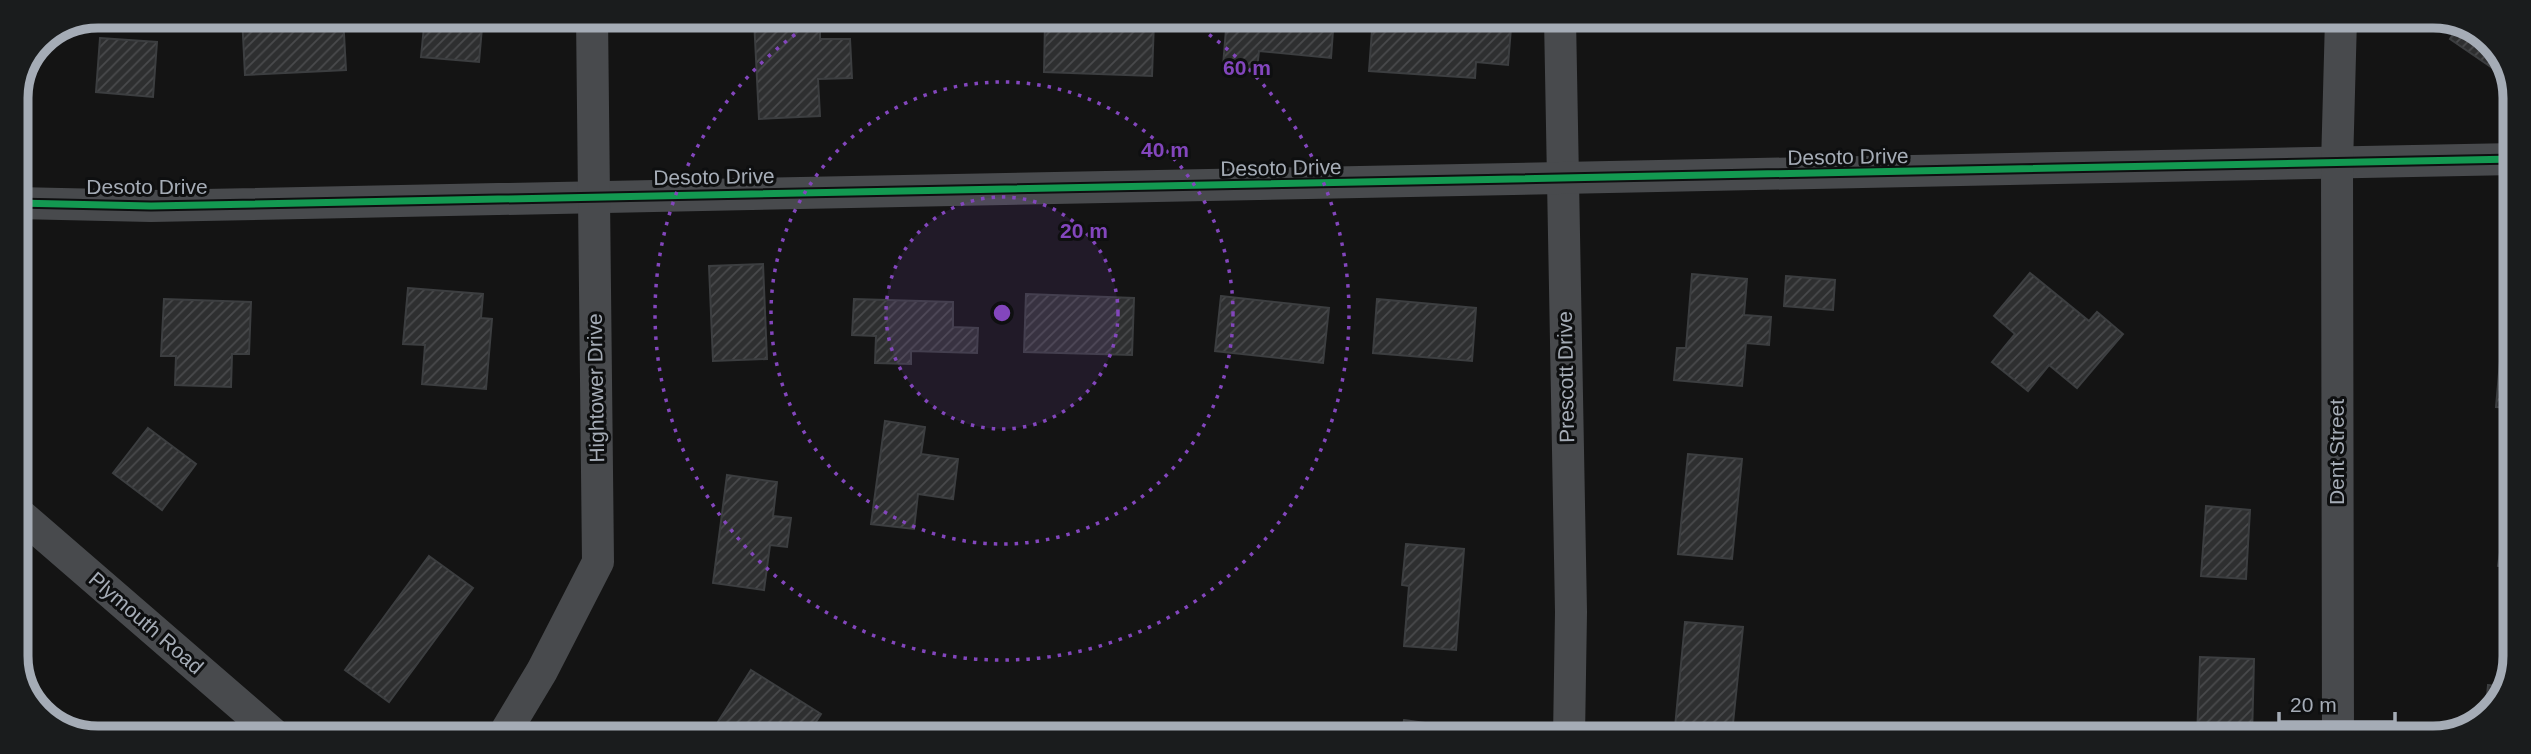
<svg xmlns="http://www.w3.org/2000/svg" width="2531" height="754" font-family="Arial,sans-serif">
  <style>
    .building { fill: url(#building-hatch); stroke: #3c3e40; stroke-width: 2 }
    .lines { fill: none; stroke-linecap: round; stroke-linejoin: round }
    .minor { stroke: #484a4d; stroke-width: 32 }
    .cycleway-casing { stroke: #0e0f10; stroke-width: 11 }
    .cycleway { stroke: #139951; stroke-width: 7 }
    .ring { fill: none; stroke: #8346bd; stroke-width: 3.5; stroke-dasharray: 3.5 7 }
    .labels { text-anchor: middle; stroke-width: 6; stroke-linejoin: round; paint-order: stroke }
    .street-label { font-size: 21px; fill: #a5acb6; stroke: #0e0f10 }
    .rim { fill: none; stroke: #a5acb6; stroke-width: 9 }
    .centre { fill: #8346bd; stroke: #0e0f10; stroke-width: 3.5 }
    .ring-label { font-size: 21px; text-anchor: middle; font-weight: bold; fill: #8346bd; stroke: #0e0f10; stroke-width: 6; stroke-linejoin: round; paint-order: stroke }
  </style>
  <defs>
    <pattern id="building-hatch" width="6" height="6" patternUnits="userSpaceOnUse" patternTransform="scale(1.75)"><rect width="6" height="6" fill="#2e2f30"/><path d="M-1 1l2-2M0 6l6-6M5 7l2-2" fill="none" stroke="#494a4c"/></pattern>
  </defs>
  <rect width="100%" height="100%" fill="#141414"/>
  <g class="building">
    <polygon points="242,16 343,16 346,70 245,75"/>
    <polygon points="425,16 483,16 479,62 421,57"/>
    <polygon points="820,17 820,39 850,39 852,78 818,79 820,116 759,119 754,19"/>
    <polygon points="1097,17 1154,21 1152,76 1044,72 1045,21 1097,22"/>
    <polygon points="1227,17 1334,17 1331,58 1259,51 1257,69 1223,66"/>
    <polygon points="1373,17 1427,21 1427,17 1458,17 1458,24 1511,28 1508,65 1476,62 1475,78 1369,71"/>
    <polygon points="2112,18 2182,18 2182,27 2112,29"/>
    <polygon points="2461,22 2495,44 2510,80 2450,39"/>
    <polygon points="100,38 157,42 153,97 96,92"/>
    <polygon points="763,264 767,359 713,361 709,266"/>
    <polygon points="2030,273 2089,321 2097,312 2123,334 2077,388 2049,365 2028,391 1992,362 2015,334 1994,316"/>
    <polygon points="1692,274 1747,279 1744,315 1771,317 1769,345 1746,343 1742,386 1674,380 1677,348 1686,348"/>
    <polygon points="1786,276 1835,280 1833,310 1784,306"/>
    <polygon points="408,288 483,294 481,318 492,319 486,389 422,384 425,345 403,344"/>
    <polygon points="1026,294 1134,298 1132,355 1024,352"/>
    <polygon points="1221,296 1329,308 1323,363 1215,351"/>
    <polygon points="164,299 251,302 249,354 232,354 231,387 175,385 176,356 161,356"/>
    <polygon points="854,299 953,302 953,327 978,328 977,353 911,351 911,364 875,363 876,336 852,335"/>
    <polygon points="1377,299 1476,308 1472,361 1373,353"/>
    <polygon points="2505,304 2514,305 2514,408 2496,407"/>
    <polygon points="885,421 925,427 921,454 958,459 953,499 918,494 914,529 871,524"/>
    <polygon points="148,428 196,464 162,510 113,473"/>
    <polygon points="1688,454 1742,459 1732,559 1678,554"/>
    <polygon points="2512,472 2513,472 2513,568 2498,566"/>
    <polygon points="727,475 777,482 773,516 791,518 787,547 770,545 764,590 713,583"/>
    <polygon points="2206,506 2250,510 2246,579 2201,576"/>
    <polygon points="1406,544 1464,549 1456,650 1404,646 1409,586 1402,585"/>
    <polygon points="429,556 473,588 389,702 345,670"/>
    <polygon points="1685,622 1743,627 1732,733 1675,727"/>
    <polygon points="2200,657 2254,659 2252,738 2197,738"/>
    <polygon points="751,670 821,714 807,736 709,736"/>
    <polygon points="2488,685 2506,687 2485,718"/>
    <polygon points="33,697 75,728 72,732 33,706"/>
    <polygon points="1404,720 1462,728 1461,737 1401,737"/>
  </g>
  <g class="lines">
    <g class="minor">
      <polyline points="1560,18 1571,612 1569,737"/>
      <polyline points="16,203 151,206 2515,159"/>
      <polyline points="16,511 276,736"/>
      <polyline points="503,736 542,671 598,562 592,16"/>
      <polyline points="2338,738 2337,165 2341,19"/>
    </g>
    <defs>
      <polyline id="cycleway" points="16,203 151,206 2515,159"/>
    </defs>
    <use href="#cycleway" class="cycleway-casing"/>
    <use href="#cycleway" class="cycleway"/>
  </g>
  <circle cx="1002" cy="313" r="116" fill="#8346bd" fill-opacity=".12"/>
  <g class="ring">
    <circle cx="1002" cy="313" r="116"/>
    <circle cx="1002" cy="313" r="231"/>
    <path d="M1183 17A347 347 0 1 1 821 17"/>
  </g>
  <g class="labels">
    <g class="street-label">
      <text transform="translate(1848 157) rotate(-1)" y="7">Desoto Drive</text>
      <text transform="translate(1281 168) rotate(-1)" y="7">Desoto Drive</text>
      <text transform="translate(714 177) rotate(-1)" y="7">Desoto Drive</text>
      <text x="147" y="194">Desoto Drive</text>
      <text transform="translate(1566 377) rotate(-91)" y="7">Prescott Drive</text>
      <text transform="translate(596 388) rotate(-91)" y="7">Hightower Drive</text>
      <text transform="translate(2337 452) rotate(-90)" y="7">Dent Street</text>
      <text transform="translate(146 623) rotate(41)" y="7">Plymouth Road</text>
    </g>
  </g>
  <path d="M0 0H2531V754H0ZM98 28H2433A70 70 0 0 1 2503 98V656A70 70 0 0 1 2433 726H98A70 70 0 0 1 28 656V98A70 70 0 0 1 98 28Z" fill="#1a1c1d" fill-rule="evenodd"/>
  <path class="rim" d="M98 28H2433A70 70 0 0 1 2503 98V656A70 70 0 0 1 2433 726H98A70 70 0 0 1 28 656V98A70 70 0 0 1 98 28Z"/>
  <circle cx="1002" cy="313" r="10" class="centre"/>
  <g class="ring-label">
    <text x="1247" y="75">60 m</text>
    <text x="1165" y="157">40 m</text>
    <text x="1084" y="238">20 m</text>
  </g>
  <path d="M2279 712v10h116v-10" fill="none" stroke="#a5acb6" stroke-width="3.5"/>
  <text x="2290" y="712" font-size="21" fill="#a5acb6" stroke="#0e0f10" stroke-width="5" paint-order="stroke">20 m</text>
</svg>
